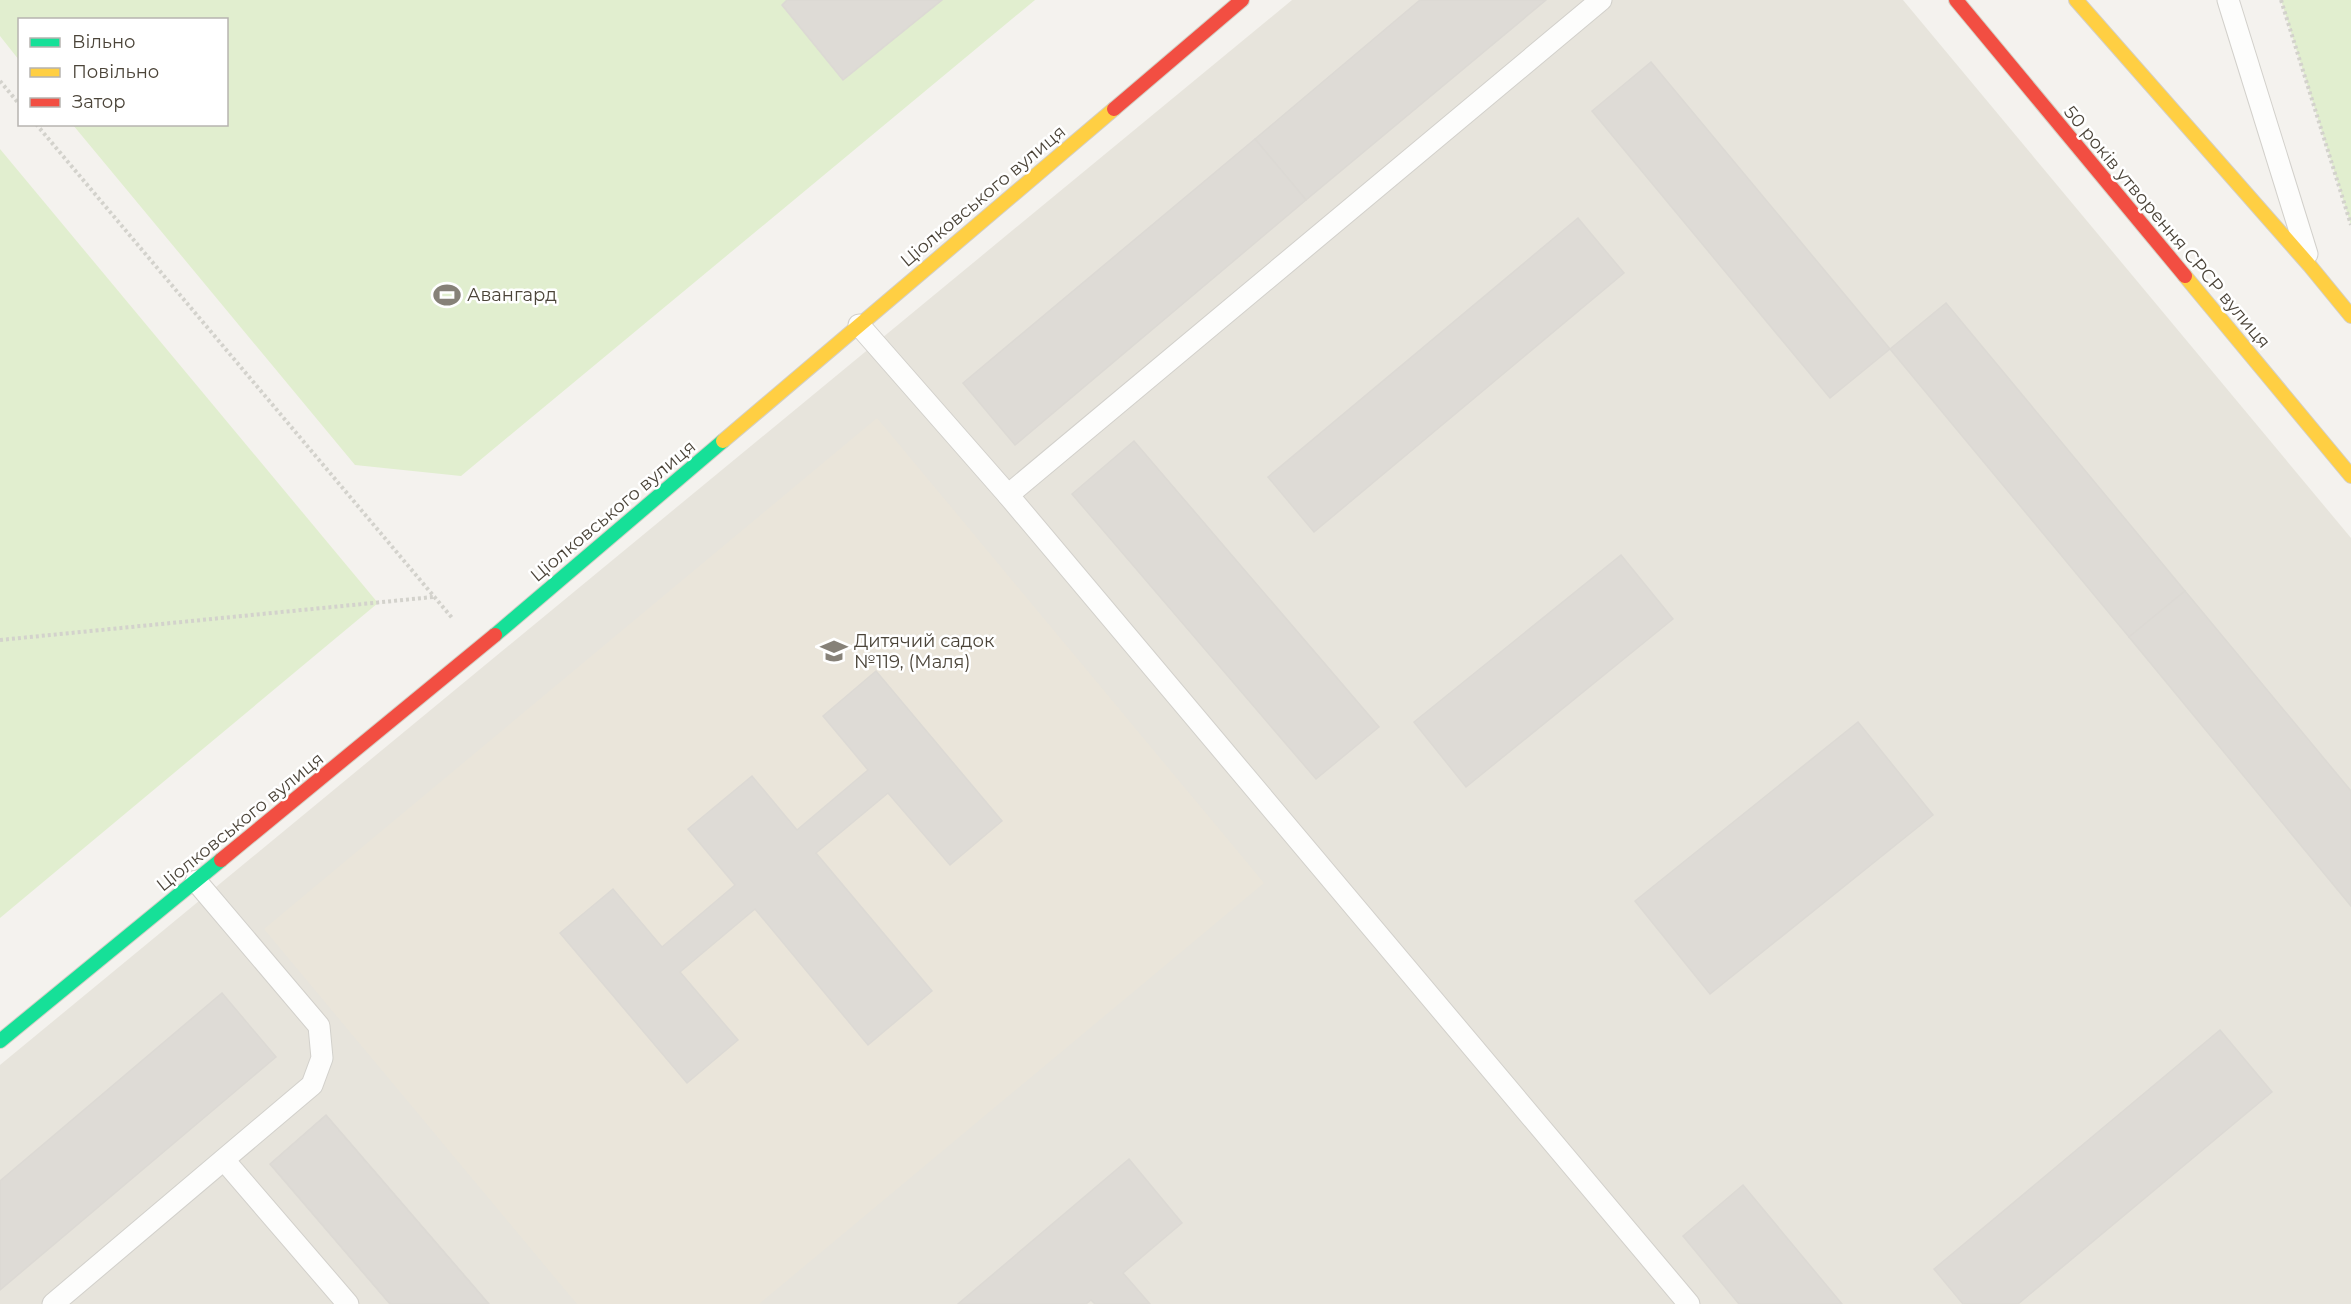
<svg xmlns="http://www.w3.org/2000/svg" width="2351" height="1304" font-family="Montserrat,sans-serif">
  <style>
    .residential { fill: #e7e4dc }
    .education { fill: #eae5da }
    .green { fill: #e1eecf }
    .building { fill: #dedbd6; stroke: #dcd9d4; stroke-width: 1.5 }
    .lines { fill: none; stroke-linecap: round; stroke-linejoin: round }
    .lane-casing { stroke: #d2d0cb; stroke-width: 23 }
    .fast-casing { stroke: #d3cfc5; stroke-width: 16 }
    .slow-casing { stroke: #d3cfc5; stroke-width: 16 }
    .jam-casing { stroke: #d3cfc5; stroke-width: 16 }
    .path { stroke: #d3d2cc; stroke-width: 4; stroke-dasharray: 3 3; stroke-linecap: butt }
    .lane { stroke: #fdfdfc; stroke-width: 21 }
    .fast { stroke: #16e098; stroke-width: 14 }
    .slow { stroke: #ffcf43; stroke-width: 14 }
    .jam { stroke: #f24e42; stroke-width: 14 }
    .labels { text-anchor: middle; stroke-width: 5; stroke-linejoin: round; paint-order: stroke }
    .street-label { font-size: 18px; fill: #4b4439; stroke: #fff }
    .poi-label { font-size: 18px; fill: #4b4439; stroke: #fff; text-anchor: start }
  </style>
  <rect width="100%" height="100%" fill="#f4f2ee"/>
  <polygon class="residential" points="1292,0 1903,0 2351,538 2351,1304 0,1304 0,1065"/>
  <polygon class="education" points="877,418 1264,883 759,1304 577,1304 264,929"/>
  <g class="green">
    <polygon points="0,0 1035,0 461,476 355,465 73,125 226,124 226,20 20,20 19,60 0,36"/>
    <polygon points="2281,0 2351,0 2351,225"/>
    <polygon points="0,149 378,603 0,918"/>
  </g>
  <g class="building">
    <polygon points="787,0 942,0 843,80 782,5"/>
    <polygon points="1420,0 1546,0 1306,200 1255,139"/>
    <polygon points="1651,62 1890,349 1830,398 1592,111"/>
    <polygon points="1255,139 1306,200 1015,445 963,383"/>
    <polygon points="1578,218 1624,273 1314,532 1268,477"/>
    <polygon points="1946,303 2185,591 2129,637 1890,349"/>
    <polygon points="1134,441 1379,727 1316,779 1072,494"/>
    <polygon points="1621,555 1673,619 1466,787 1414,722"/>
    <polygon points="2185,591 2351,791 2351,906 2129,637"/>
    <polygon points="876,671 1002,821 950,865 888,793 816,853 932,991 868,1045 755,909 680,972 738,1040 687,1083 560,933 613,889 662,947 735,885 688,829 752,776 797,830 868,770 823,716"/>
    <polygon points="1858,722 1933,815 1710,994 1635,901"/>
    <polygon points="222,993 276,1057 0,1290 0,1181"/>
    <polygon points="2220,1030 2272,1092 2018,1304 1963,1304 1934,1269"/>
    <polygon points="326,1115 489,1304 390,1304 270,1164"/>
    <polygon points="1129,1159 1182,1223 1123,1273 1150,1304 1095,1304 1091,1300 1086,1304 958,1304"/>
    <polygon points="1743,1185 1842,1304 1739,1304 1683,1236"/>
  </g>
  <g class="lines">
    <defs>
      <g id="lane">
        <polyline points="2228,0 2307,254"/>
        <polyline points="859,325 1008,495 1689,1304"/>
        <polyline points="1008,495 1601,0"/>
        <polyline points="224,1160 348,1304"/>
        <polyline points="53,1304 312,1085 322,1058 319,1026 196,881"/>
      </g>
      <g id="fast">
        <polyline points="495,635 723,441"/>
        <polyline points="0,1041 221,860"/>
      </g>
      <g id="slow">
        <polyline points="2076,0 2310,266 2351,316"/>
        <polyline points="2185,276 2351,476"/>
        <polyline points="723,441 1114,109"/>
      </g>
      <g id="jam">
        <polyline points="1956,0 2185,276"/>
        <polyline points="1114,109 1242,0"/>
        <polyline points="221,860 495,635"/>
      </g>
    </defs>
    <use href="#lane" class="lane-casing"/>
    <use href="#fast" class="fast-casing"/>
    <use href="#slow" class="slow-casing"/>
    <use href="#jam" class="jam-casing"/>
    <g class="path">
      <polyline points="2281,0 2351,225"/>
      <polyline points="0,81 20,105"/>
      <polyline points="36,124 453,619"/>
      <polyline points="0,640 433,597"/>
    </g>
    <use href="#lane" class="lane"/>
    <use href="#fast" class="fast"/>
    <use href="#slow" class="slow"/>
    <use href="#jam" class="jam"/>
  </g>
  <defs>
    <symbol id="stadium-bare" viewBox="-9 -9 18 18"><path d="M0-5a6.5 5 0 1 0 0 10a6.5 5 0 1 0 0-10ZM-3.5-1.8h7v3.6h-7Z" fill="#868178" stroke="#fff" stroke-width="2.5" paint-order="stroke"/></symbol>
    <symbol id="school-bare" viewBox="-9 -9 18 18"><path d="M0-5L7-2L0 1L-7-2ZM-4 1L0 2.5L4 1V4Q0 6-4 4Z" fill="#868178" stroke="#fff" stroke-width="2.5" paint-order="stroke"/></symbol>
  </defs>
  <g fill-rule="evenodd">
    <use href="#stadium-bare" x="428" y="276" width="38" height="38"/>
    <use href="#school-bare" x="815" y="632" width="38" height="38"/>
  </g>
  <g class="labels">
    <g class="street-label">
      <text transform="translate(983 196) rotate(-40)" y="6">Ціолковського вулиця</text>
      <text transform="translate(2167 227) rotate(50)" y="6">50 років утворення СРСР вулиця</text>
      <text transform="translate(613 511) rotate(-40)" y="6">Ціолковського вулиця</text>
      <text transform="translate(240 822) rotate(-39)" y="6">Ціолковського вулиця</text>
    </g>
    <g class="poi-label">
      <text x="467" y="301">Авангард</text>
      <text x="854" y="647">Дитячий садок<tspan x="854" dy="21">№119, (Маля)</tspan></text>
    </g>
  </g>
  <rect x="18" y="18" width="210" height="108" fill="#ffffff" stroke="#b7b4b0" stroke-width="1.5"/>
  <rect x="30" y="38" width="30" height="9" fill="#16e098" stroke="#b7b4b0" stroke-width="1.5"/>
  <text x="72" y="48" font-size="18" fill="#4b4439">Вільно</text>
  <rect x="30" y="68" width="30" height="9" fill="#ffcf43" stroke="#b7b4b0" stroke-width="1.5"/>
  <text x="72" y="78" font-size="18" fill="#4b4439">Повільно</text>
  <rect x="30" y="98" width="30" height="9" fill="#f24e42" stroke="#b7b4b0" stroke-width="1.5"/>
  <text x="72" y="108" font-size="18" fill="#4b4439">Затор</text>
</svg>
